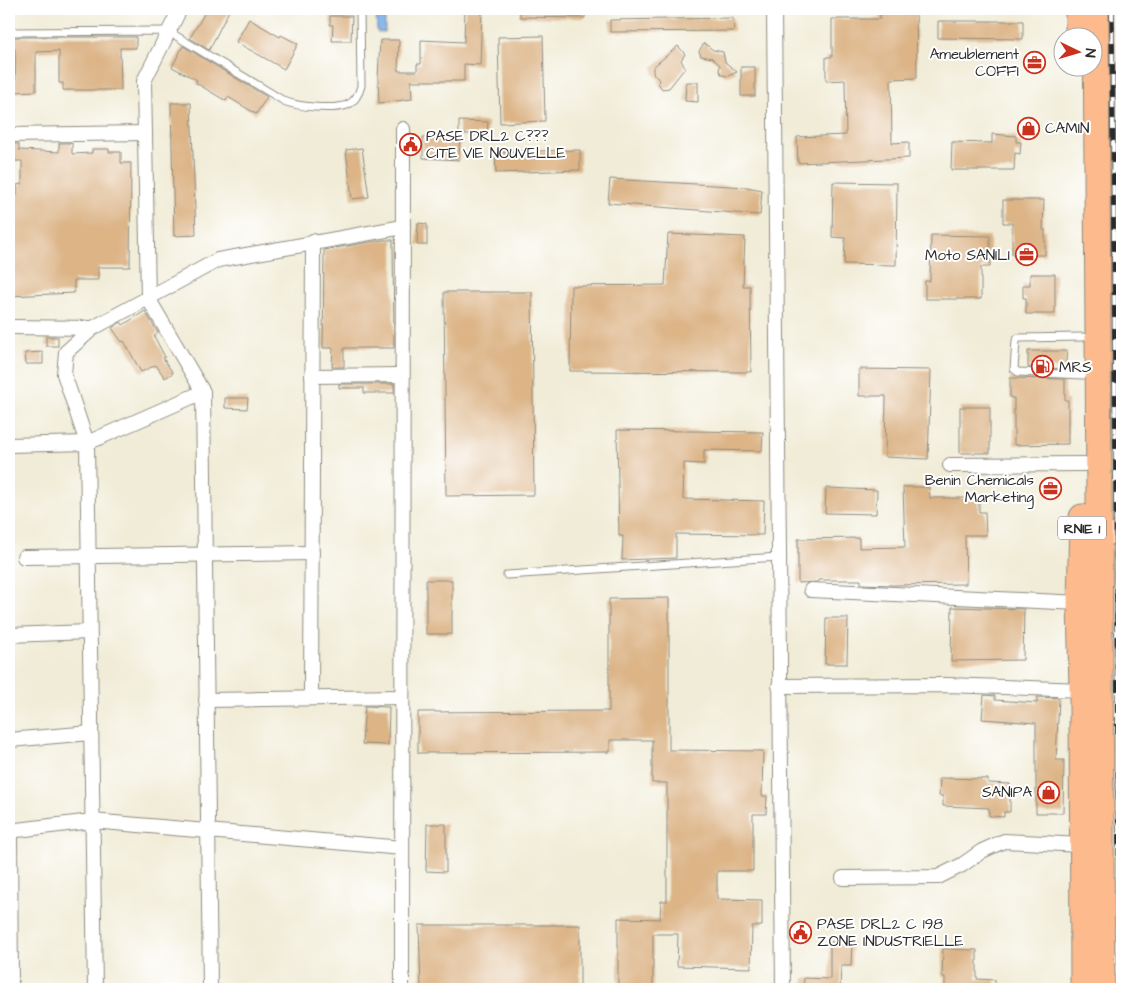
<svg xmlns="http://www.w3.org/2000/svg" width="1131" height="998" font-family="'Architects Daughter',sans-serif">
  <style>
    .water { fill: #79ade6; stroke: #526c88 }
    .building { fill: #dcb486 }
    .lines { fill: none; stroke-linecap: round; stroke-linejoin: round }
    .lane-casing { stroke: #8e8c81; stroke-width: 9 }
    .street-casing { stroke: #8e8c81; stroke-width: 16 }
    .secondary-casing { stroke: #8e8c81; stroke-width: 22 }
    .highway-casing { stroke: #8e8c81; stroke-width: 27 }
    .lane { stroke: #fff; stroke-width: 7 }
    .street { stroke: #fff; stroke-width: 14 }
    .secondary { stroke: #fee3d1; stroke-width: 20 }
    .highway { stroke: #fcba8d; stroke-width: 25 }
    .rail-casing { stroke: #2b2b2b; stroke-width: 5.5 }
    .rail { stroke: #fff; stroke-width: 4; stroke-dasharray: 11; stroke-linecap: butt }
    .labels { text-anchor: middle; stroke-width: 4; stroke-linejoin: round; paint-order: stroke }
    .shield { fill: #fff; stroke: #6b6b6b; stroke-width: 1 }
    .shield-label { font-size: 14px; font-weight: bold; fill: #2b2b2b }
    .poi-label { font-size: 15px; fill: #2b2b2b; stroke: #fff; text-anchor: end }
  </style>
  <rect width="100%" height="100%" fill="#fff"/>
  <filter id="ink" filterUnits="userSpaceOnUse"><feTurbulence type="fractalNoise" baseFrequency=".02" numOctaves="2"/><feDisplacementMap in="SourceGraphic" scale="10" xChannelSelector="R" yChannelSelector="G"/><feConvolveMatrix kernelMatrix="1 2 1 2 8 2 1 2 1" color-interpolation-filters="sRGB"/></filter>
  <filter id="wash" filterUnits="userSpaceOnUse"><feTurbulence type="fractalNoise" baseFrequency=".0096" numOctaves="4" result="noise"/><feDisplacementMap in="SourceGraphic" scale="20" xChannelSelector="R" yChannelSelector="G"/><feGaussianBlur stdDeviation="1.12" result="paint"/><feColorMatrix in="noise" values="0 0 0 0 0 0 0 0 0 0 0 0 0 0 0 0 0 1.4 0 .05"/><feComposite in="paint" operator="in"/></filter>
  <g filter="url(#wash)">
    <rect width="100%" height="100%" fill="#f1ecd7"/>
    <polygon class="water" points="376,12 385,12 385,32 377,32"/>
    <g id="blocks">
      <g class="building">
        <polygon points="207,9 230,9 209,50 190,38"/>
        <polygon points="465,9 482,9 480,65 464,64 464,81 411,81 412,99 379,103 378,78 380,40 399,40 398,71 417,71 417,64 421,64 421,40 464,42"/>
        <polygon points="520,9 585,9 585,18 520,17"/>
        <polygon points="880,9 916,9 917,78 891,79 892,143 909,142 909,158 798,163 797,137 846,135 845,80 826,81 826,57 832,57 832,19 880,19"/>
        <polygon points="330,16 352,16 351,41 332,41 333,25 330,25"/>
        <polygon points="733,18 734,31 610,32 610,20"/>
        <polygon points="249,19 280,37 281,35 298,44 284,69 236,42"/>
        <polygon points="938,21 1023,21 1023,39 938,38"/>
        <polygon points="543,36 545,121 500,123 498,37"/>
        <polygon points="9,37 136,37 136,48 120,48 121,90 63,90 63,83 59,83 59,51 36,52 36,91 16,92 15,49 9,49"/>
        <polygon points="704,43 713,50 723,52 725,62 737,72 728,76 722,75 719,70 720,65 712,58 701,56 699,51"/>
        <polygon points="183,46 267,97 256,114 228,97 226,101 196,83 197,80 172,67"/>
        <polygon points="678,46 685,54 681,60 685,68 669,88 662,89 658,83 659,80 653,73 653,67"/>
        <rect x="741" y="67" width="14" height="29"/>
        <polygon points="686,82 698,82 698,102 685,101"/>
        <polygon points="171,103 191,103 196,235 174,236"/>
        <polygon points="459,121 488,122 487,134 459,134"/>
        <polygon points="992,134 1016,136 1016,142 1021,142 1020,154 1015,153 1014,170 951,170 952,142 992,143"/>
        <polygon points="423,137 460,138 459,160 423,158"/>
        <polygon points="59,143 72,143 72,154 92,153 92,149 109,149 109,152 121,152 121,163 131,163 130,267 98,267 98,280 74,280 74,293 9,296 9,196 17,196 17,185 22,184 22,161 9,161 9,144 19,144 19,150 59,152"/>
        <polygon points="362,148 369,197 352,199 346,150"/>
        <polygon points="580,150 580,170 496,173 495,152"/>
        <polygon points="610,179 747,187 762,190 760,215 608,203"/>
        <polygon points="833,182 897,183 896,265 844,264 845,238 832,237"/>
        <polygon points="1003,200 1044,200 1043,230 1045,230 1045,255 1012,255 1012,223 1003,223"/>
        <polygon points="418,223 427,224 427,245 417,245"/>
        <polygon points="668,234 745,237 743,286 750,286 751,372 570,371 571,286 665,285"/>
        <polygon points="931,235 990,236 990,267 981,267 981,299 925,299 925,281 930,281"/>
        <polygon points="383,240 393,240 394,348 344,348 344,367 332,367 333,348 323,348 324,250"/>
        <polygon points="1030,274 1055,274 1055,314 1026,314 1026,298 1023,298 1023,285 1030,285"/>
        <polygon points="444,292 532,292 534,495 446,496"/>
        <polygon points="145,311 158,333 154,336 165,357 163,358 173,373 165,378 156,365 141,372 124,341 122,342 112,328 121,322 123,325"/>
        <rect x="46" y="337" width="12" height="9"/>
        <polygon points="1028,351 1067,351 1065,369 1028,367"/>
        <polygon points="43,352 43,364 26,364 25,353"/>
        <polygon points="859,369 931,370 928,459 885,457 886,396 859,396"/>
        <polygon points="1010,378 1065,379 1065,400 1068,400 1068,444 1014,445 1014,398 1010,398"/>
        <polygon points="339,384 394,384 394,393 364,393 364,388 339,388"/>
        <polygon points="225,398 248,398 247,409 225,408"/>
        <rect x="960" y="407" width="30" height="46"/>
        <polygon points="617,430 763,432 762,451 704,450 704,464 684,463 683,499 764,501 763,535 676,534 676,558 622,560 623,536 619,536"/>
        <polygon points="903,487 929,487 930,498 979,498 979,512 985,512 986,535 965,535 966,584 892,585 861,584 861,580 818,580 818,582 798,583 798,539 859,538 859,548 905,547"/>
        <polygon points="826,488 877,490 876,514 825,513"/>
        <rect x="426" y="580" width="26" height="54"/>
        <polygon points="669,598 669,750 763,751 762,796 767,796 766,814 753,814 753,871 717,871 717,899 762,900 762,926 752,926 751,968 677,966 678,934 653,934 653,989 618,989 618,918 660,919 661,901 667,901 667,783 652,783 652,740 610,740 610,752 418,753 418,712 609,711 609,599"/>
        <polygon points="952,607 1024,609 1023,660 951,661"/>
        <polygon points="826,618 848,618 847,664 825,664"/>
        <polygon points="984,695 995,696 995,700 1037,703 1037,697 1059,698 1056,760 1064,760 1063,813 1036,813 1036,723 982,719"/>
        <polygon points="365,706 389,707 388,745 362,744"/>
        <polygon points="940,778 988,779 988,783 1010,784 1010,812 1004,812 1004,817 989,816 989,808 943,806 943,796 939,796"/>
        <polygon points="427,824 446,824 446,872 426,871"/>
        <polygon points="419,925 580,925 580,989 421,989"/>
        <polygon points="830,942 852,942 851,966 841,966 840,989 803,989 804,978 830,979"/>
        <polygon points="943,949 977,950 977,979 995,980 995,989 945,989 945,977 942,977"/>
      </g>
    </g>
  </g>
  <g filter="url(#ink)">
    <use href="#blocks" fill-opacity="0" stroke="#8e8c81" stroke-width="1"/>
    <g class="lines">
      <defs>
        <g id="lane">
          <path d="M 9,32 L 168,31 L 284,101 C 297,107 334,110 347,105 C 354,102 359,94 361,86 L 360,9"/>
          <polyline points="1083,337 1018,338 1016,341 1014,369 1018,372 1083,375"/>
          <polyline points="507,575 778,557"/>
        </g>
        <g id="street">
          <polyline points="180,9 144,81 148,298 203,392 210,989"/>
          <polyline points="774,9 783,989"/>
          <polyline points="9,135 145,133"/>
          <polyline points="9,327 93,328"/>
          <polyline points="312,376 402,375"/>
          <polyline points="203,392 87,443 64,374 66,352 93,328 218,260 403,227"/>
          <polyline points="9,445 87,443 95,989"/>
          <polyline points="950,465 1084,464"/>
          <polyline points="24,557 312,553"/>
          <polyline points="811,590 1080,603"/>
          <polyline points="9,635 89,632"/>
          <polyline points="779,686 947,685 1082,690"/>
          <polyline points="311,698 313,241"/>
          <polyline points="206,700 402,697"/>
          <polyline points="9,740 91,733"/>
          <polyline points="9,831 92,821 402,848"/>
          <polyline points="10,831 11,989"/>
          <polyline points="843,878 938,877 962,865 982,851 1004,841 1081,845"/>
          <polyline points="402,989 403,129"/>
        </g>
        <polyline id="secondary" points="1098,534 1118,534 1122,528"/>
        <g id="highway">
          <polyline points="1078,9 1078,38"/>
          <polyline points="1096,9 1102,989"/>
          <polyline points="1082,517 1080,603 1082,690 1083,989"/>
        </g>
      </defs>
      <use href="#lane" class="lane-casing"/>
      <use href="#street" class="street-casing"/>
      <use href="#secondary" class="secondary-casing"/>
      <use href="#highway" class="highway-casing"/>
      <use href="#lane" class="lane"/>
      <use href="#street" class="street"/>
      <use href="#secondary" class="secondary"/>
      <use href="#highway" class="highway"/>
      <defs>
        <polyline id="rail" points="1112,9 1120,989"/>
      </defs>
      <use href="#rail" class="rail-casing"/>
      <use href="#rail" class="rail"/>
    </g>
  </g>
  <defs>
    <symbol id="office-ring" viewBox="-11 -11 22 22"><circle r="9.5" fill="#fff" stroke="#c8321e" stroke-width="1.5"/><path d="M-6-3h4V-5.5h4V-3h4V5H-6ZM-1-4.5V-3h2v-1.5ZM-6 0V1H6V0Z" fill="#c8321e"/></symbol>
    <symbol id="shop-ring" viewBox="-11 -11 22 22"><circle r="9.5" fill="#fff" stroke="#c8321e" stroke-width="1.5"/><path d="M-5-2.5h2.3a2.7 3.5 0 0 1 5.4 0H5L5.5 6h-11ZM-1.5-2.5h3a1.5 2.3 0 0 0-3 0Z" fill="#c8321e"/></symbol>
    <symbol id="civic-ring" viewBox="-11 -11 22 22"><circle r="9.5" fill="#fff" stroke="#c8321e" stroke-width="1.5"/><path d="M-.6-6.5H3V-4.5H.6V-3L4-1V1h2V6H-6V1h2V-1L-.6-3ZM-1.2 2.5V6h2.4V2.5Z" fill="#c8321e"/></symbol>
    <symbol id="fuel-ring" viewBox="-11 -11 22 22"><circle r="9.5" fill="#fff" stroke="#c8321e" stroke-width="1.5"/><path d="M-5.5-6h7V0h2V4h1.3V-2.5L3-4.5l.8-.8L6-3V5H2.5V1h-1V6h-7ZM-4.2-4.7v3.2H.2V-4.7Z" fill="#c8321e"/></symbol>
  </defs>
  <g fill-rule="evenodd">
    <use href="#office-ring" x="1022" y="50" width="25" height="25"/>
    <use href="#shop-ring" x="1016" y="116" width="25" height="25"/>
    <use href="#civic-ring" x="398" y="132" width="25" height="25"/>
    <use href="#office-ring" x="1014" y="242" width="25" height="25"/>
    <use href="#fuel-ring" x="1030" y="354" width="25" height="25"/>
    <use href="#office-ring" x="1038" y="476" width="25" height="25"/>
    <use href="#shop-ring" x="1036" y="780" width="25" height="25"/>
    <use href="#civic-ring" x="788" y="920" width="25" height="25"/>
  </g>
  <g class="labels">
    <rect class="shield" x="1058" y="516.5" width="48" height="23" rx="4"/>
    <g class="shield-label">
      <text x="1082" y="533">RNIE 1</text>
    </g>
    <g class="poi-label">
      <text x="1019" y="59">Ameublement<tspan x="1019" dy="17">COFFI</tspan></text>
      <text x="1045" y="133" text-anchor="start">CAMIN</text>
      <text x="426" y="141" text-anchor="start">PASE DRL2 C???<tspan x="426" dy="17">CITE VIE NOUVELLE</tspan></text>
      <text x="1010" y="260">Moto SANILI</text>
      <text x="1059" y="372" text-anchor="start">MRS</text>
      <text x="1034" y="485">Benin Chemicals<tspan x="1034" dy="17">Marketing</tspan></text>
      <text x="1032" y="797">SANIPA</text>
      <text x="817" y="929" text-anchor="start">PASE DRL2 C 198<tspan x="817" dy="17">ZONE INDUSTRIELLE</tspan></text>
    </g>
  </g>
  <rect width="1131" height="998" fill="none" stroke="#fff" stroke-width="30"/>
  <g transform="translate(1078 52) rotate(95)"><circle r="24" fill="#ffffff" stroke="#aaaaaa"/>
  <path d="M0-4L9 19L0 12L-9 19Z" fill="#c8321e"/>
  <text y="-8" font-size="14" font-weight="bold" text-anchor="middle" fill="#2b2b2b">N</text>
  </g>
</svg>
